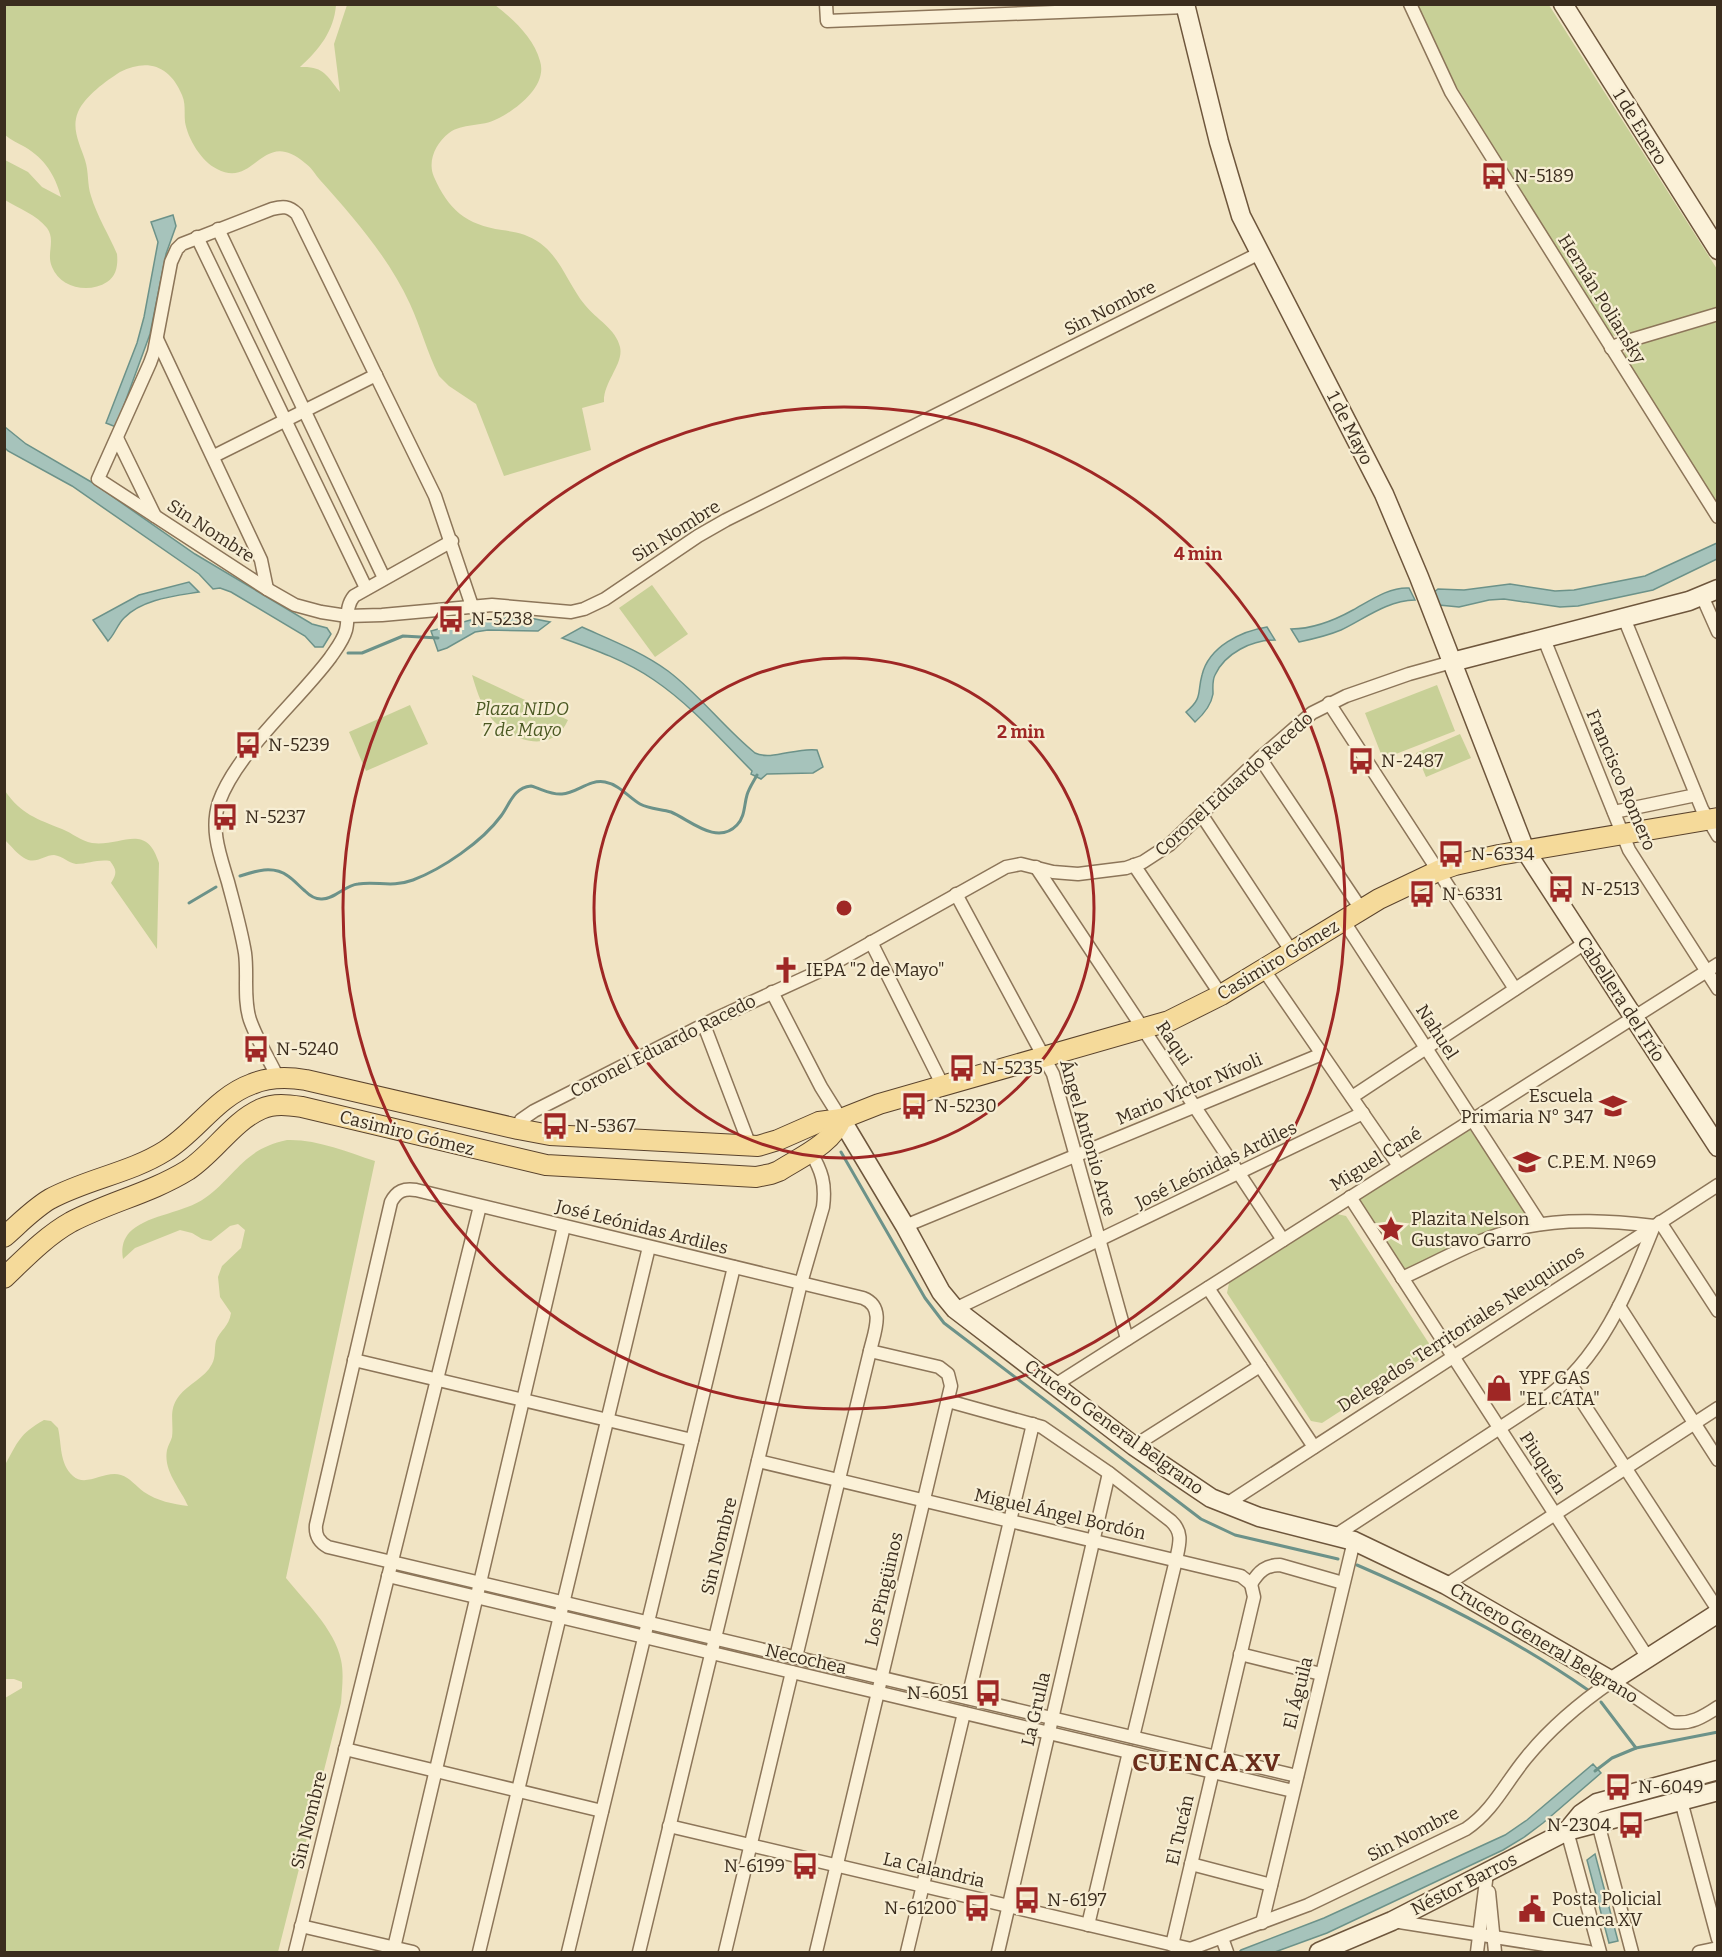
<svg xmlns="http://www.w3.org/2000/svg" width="1722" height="1957" font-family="Bitter,serif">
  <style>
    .green { fill: #c8d097 }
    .water { fill: #a6c3bb; stroke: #6c9289; stroke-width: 1.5 }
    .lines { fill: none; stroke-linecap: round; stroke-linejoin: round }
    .stream { stroke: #6c9289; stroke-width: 3 }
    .street-casing { stroke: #8c7559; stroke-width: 15 }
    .secondary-casing { stroke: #6e563c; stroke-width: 21 }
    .primary-casing { stroke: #5a432d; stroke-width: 22 }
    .street { stroke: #fbf1d8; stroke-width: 12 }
    .secondary { stroke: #fbf1d8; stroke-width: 18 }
    .primary { stroke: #f5da9a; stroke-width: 20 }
    .ring { fill: none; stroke: #9f2725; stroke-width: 3 }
    .labels { text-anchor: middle; stroke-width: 4.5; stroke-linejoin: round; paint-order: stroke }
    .street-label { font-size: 18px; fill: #3b2d1e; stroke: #f7eed4 }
    .poi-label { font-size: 18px; fill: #3b2d1e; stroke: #f7eed4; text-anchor: start }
    .park-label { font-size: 18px; font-style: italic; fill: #4b5923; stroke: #f7eed4 }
    .district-label { font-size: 24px; font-weight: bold; letter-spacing: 1.5px; fill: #6a2d1b; stroke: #f7eed4 }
    .centre { fill: #9f2725; stroke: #f7eed4; stroke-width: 3 }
    .ring-label { font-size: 18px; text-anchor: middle; font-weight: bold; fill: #9f2725; stroke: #f7eed4; stroke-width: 4.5; stroke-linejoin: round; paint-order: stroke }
  </style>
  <rect width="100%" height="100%" fill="#f1e4c4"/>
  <g class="green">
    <path d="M 5,4 L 336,5 C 334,31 319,50 300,67 C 324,66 326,75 340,92 L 334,44 L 347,5 L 495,5 C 513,19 534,38 540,61 C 548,86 516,110 497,119 C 482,127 462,123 449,133 C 436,143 427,161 434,177 C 448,209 466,225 502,230 C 515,232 528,234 540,243 C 561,258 569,286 585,305 C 596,319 616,329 620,347 C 624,364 603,382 604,402 L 582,408 L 591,450 L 504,476 L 476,404 L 449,386 L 439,376 C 427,352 421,328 410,304 C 389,258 354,218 320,180 C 315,174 311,167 305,163 C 262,126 255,190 217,169 C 201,161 188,139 185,122 C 184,112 186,104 182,95 C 170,66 148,58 120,72 C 106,81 85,96 78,112 C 71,129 80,144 85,160 C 89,172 87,184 91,196 C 97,216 109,235 117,254 C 118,264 117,276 107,282 C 89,294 60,288 52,267 C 46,254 56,240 47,228 C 37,215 18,208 5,200 L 5,160 L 28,172 L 42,187 L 61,197 C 55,175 45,159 25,147 C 18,143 11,140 5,135 Z"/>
    <polygon points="1418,5 1549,5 1717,269 1717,307 1620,337 1610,335 1455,84"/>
    <polygon points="1717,322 1717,506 1626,358 1624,353 1630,347"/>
    <polygon points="652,585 688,634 655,657 619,608"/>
    <path d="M 472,675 L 568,720 C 552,757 506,740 488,714 C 480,702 476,688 472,675 Z"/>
    <polygon points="1437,685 1455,731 1383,759 1365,713"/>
    <polygon points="410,705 428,744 366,771 349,732"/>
    <polygon points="1460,734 1471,758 1426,777 1416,753"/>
    <path d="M 5,791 C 21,814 37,819 62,829 C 72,833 81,841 92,843 C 121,847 146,821 159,863 L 157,949 L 111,883 C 117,874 117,870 110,861 C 98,859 88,864 76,864 C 68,863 63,856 54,855 C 45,855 36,864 26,859 C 19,856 11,846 5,840 Z"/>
    <polygon points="1469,1128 1525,1211 1522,1218 1516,1223 1414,1268 1409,1270 1402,1268 1358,1198"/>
    <path d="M 287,1140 C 317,1139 347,1152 375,1161 L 286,1578 C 305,1602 334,1628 341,1660 C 344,1674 342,1688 341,1703 L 278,1952 L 5,1952 L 5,1698 L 22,1688 L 22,1682 L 14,1679 L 5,1679 L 5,1465 C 18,1442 19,1434 44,1420 L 51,1421 L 58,1428 C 62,1445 59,1463 73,1476 C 86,1488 104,1470 121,1475 C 130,1478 136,1486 144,1492 C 157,1501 173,1504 188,1506 C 180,1488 163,1471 167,1450 C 168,1445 171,1441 172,1437 C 174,1422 168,1410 179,1396 C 188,1384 205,1378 212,1364 C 216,1357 214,1349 216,1341 C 220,1330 229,1327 231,1313 L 220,1297 L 218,1277 L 222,1266 L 241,1248 L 245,1230 L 238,1224 L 230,1226 L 211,1241 L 202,1239 L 192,1233 L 180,1230 L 135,1248 L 123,1259 C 121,1248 123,1238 132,1230 C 151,1214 184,1213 205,1198 C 236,1176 243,1149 287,1140 Z"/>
    <polygon points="1337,1214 1346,1216 1430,1345 1427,1355 1322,1423 1311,1421 1227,1293 1229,1283"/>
  </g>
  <g class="water">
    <polygon points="173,215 176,226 166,254 150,334 116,427 106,423 137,343 144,317 158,242 151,222"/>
    <polygon points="5,427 26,444 93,483 195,554 312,624 327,628 331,634 323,647 315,647 305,636 231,592 220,588 213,589 199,574 72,486 8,451 5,448"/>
    <polygon points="1717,543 1717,559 1653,590 1578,606 1560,607 1504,599 1489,600 1459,607 1439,605 1433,593 1438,589 1464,590 1510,584 1555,591 1574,590 1645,576"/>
    <path d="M 189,582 L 199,592 C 175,596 142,599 124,618 C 117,625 115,634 108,641 L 93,620 L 139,595 Z"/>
    <path d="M 1409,588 L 1415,600 C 1386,601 1366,618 1341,630 C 1327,636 1313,639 1299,642 L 1291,629 C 1312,629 1335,620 1353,610 C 1371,600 1389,587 1409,588 Z"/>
    <polygon points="525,617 550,622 538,631 488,630 475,632 447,648 438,651 431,631 474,619"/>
    <path d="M 582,627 C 611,640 642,652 668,671 C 700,695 724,728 755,753 C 771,761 797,747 817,750 L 823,767 L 813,773 L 767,774 L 761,779 L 751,774 L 752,771 C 721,740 691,705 654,680 C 627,661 593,649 562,638 Z"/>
    <path d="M 1267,627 L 1275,640 C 1252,640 1225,653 1215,675 C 1212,681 1213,687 1213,694 C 1211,706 1204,714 1195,722 L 1186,712 C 1203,698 1197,693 1202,675 C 1209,646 1242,631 1267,627 Z"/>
    <polygon points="1593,1764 1601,1773 1543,1823 1523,1838 1503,1850 1327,1933 1275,1952 1239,1952 1241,1950 1324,1918 1505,1835 1527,1820"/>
    <polygon points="1595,1854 1618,1941 1609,1943 1587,1860"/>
  </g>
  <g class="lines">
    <g class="stream">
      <polyline points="348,653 362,653 403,636 438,638"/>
      <path d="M 240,876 C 255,871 273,865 288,876 C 294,880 299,886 305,891 C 309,895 314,899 321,899 C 334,900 345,885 358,884 C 378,881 391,888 413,880 C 442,869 482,842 501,816 C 510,804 513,788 531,786 C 542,789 551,795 562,794 C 577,793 589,779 605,782 C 620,785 628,797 640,804 C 649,809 661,809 671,812 C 690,820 717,846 737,825 C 745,817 744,805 747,795 C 749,788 754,781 757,775"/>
      <polyline points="189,903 216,887"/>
      <polyline points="841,1152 925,1298 944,1323 1201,1519 1235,1535 1338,1559"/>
      <path d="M 1357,1565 C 1438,1600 1516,1640 1588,1690"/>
      <polyline points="1601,1702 1636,1748"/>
      <polyline points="1595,1771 1612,1758 1636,1748 1718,1732"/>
    </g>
    <defs>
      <g id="street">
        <polyline points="826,4 827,21 1186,7"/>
        <polyline points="1410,4 1451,92 1718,517"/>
        <polyline points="218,229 384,578"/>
        <polyline points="197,237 366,588"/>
        <polyline points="157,339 261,560 267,589"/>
        <polyline points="1611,348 1624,342 1718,314"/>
        <polyline points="117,438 155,516"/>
        <polyline points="214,456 376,375"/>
        <polyline points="1702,596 1718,632"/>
        <path d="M 472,606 L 435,496 L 297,214 C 289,206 283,206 272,209 L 182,244 L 177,249 L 171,262 L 154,352 L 150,363 L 98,479 L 267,589 L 295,605 L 321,612 L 347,616 L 382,615 L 492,605 L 571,612 L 584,609 L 605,599 L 698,536 L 726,520 L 1260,253"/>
        <polyline points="1624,618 1702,809 1718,836"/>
        <polyline points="1544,639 1629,850 1718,989"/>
        <polyline points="1329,703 1515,989"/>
        <polyline points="1260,758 1361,909"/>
        <polyline points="1614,812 1696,795"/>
        <polyline points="1201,814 1292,952"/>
        <polyline points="1134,865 1221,995"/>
        <polyline points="1036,867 1283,1240"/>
        <polyline points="956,894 1053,1074 1127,1339"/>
        <polyline points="1343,920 1540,1224"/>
        <polyline points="871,942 943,1086"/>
        <polyline points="1264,970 1399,1166"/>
        <polyline points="772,992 821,1087 841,1119"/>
        <polyline points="704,1025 750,1146"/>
        <path d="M 278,1078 C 269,1059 257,1040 250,1020 C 243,999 248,975 245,953 C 241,929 234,905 228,882 C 220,855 210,830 219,802 C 237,752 298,701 330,658 C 336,649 343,641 346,630 C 349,618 345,607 354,596 L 452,541"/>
        <polyline points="1352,1097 1585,943"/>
        <polyline points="518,1129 521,1120 534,1111 717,1018 822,970 1006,867 1021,864 1053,872 1078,874 1126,868 1143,862 1169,845 1260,758 1312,713 1346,696 1409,674 1452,662"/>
        <polyline points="1350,1197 1648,1658"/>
        <polyline points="1660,1222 1718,1311"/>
        <polyline points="905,1226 1322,1054"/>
        <polyline points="1208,1288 1314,1447"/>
        <polyline points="1619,1306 1718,1460"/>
        <polyline points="955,1309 1363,1113"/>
        <polyline points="354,1360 692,1440"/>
        <polyline points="1568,1380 1718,1610"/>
        <polyline points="1055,1385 1718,964"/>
        <path d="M 948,1401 L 1042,1427 L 1109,1473 L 1171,1521 C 1184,1533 1179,1545 1176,1560 L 1133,1737"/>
        <polyline points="1134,1446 1260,1366"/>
        <polyline points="758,1461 1241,1576 1251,1584"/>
        <polyline points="1225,1505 1718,1185"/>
        <path d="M 1336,1535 L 1544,1399 C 1601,1360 1629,1288 1654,1226 C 1612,1221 1567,1218 1525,1227 C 1482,1236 1442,1260 1402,1278"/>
        <polyline points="388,1576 1293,1791"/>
        <path d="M 1251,1584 C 1259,1571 1266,1565 1280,1565 L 1343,1583"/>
        <polyline points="1446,1585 1718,1408"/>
        <polyline points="1240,1654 1321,1674"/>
        <path d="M 796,1657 L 870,1351 C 874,1333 886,1307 863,1298 L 416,1190 C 404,1188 397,1191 391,1202 L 316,1525 C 315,1536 319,1542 328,1547 L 1297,1776"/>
        <polyline points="968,1698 1033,1424"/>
        <polyline points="345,1749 602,1811"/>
        <polyline points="1681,1801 1718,1939"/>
        <polyline points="1598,1823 1632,1952"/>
        <polyline points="669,1826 1191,1949"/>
        <polyline points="1567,1831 1600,1952"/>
        <polyline points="1191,1864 1271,1885"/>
        <polyline points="1489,1892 1495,1952"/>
        <polyline points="1393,1921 1589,1952"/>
        <polyline points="1262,1923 1354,1541"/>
        <polyline points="1088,1925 1129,1752"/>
        <polyline points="301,1926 413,1952"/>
        <polyline points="1222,1938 1227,1952"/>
        <polyline points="1172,1945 1254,1597 1251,1584"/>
        <polyline points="295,1952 480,1206"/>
        <polyline points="393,1952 564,1226"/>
        <polyline points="479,1952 649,1247"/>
        <polyline points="568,1952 734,1267"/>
        <path d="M 639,1952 L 801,1283 L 823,1207 C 826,1184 822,1171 810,1151"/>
        <polyline points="725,1952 792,1672"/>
        <polyline points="816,1952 951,1386 948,1374 939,1367 870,1351"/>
        <polyline points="907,1952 964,1713"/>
        <polyline points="998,1952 1109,1473"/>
        <path d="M 1182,1952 L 1308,1905 L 1466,1829 C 1493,1811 1506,1782 1526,1758 C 1551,1727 1580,1703 1612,1681 L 1672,1722 C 1690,1725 1703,1717 1718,1707"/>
        <polyline points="1477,1952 1487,1873"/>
        <polyline points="1699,1952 1718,1948"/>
      </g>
      <g id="secondary">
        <polyline points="1185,4 1219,142 1241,216 1384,494 1419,577 1525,850 1718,1147"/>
        <polyline points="1563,4 1718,250"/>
        <polyline points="1452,662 1689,601 1718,589"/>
        <polyline points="841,1119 905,1226 941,1292 955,1309 1134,1446 1211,1498 1259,1517 1354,1541 1446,1585 1612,1681 1718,1613"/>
        <polyline points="1567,1831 1581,1814 1597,1803 1718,1770"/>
        <polyline points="1319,1952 1392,1921 1567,1831 1718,1791"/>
      </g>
      <g id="primary">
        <path d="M 4,1237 C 19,1224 33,1209 50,1199 C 87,1179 130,1173 165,1151 C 196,1132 216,1097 252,1084 C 269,1077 288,1077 306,1080 L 518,1129 L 550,1135 L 758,1146 L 778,1140 L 819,1122 L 841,1119 L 879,1104 L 1169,1021 L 1221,995 L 1379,899 L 1438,871 L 1455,865 L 1499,855 L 1718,818"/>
        <path d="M 4,1278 C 25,1258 46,1236 71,1222 C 109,1202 151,1193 188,1170 C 215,1152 232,1122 261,1109 C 275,1103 288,1105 302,1107 L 546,1165 L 756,1177 L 771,1174 L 779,1171 C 799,1158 834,1143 841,1119"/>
      </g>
    </defs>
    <use href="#street" class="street-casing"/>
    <use href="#secondary" class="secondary-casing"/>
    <use href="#primary" class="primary-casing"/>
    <use href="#street" class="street"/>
    <use href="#secondary" class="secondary"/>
    <use href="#primary" class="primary"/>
  </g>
  <g class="ring">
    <circle cx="844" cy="908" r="250"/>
    <circle cx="844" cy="908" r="501"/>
  </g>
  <defs>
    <symbol id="bus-bare" viewBox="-9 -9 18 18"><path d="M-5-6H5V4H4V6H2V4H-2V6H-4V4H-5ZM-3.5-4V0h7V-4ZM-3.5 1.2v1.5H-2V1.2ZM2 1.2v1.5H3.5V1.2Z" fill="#9f2725" stroke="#f7eed4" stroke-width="2.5" paint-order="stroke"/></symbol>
    <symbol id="church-bare" viewBox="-9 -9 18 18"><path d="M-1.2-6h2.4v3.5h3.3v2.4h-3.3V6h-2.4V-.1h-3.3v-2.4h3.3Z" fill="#9f2725" stroke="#f7eed4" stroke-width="2.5" paint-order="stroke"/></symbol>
    <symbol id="school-bare" viewBox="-9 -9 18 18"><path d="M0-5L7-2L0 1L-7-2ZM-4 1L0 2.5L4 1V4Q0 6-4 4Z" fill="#9f2725" stroke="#f7eed4" stroke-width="2.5" paint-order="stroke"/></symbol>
    <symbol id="sight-bare" viewBox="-9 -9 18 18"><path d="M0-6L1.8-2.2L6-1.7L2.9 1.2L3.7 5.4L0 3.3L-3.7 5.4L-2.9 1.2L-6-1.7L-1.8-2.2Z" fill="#9f2725" stroke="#f7eed4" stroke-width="2.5" paint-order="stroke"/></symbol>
    <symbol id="shop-bare" viewBox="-9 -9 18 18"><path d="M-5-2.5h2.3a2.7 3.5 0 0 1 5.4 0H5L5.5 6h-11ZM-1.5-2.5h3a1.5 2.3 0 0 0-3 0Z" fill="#9f2725" stroke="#f7eed4" stroke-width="2.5" paint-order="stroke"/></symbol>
    <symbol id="civic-bare" viewBox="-9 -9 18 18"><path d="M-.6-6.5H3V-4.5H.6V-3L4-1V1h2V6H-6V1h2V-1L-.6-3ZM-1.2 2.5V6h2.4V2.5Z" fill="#9f2725" stroke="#f7eed4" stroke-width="2.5" paint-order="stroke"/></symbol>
  </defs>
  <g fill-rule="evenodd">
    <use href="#bus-bare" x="1475" y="157" width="38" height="38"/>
    <use href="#bus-bare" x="432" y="600" width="38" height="38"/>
    <use href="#bus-bare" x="229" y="726" width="38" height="38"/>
    <use href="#bus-bare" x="1342" y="742" width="38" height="38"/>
    <use href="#bus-bare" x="206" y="798" width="38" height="38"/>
    <use href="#bus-bare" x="1432" y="835" width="38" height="38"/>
    <use href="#bus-bare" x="1542" y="870" width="38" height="38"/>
    <use href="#bus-bare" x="1403" y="875" width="38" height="38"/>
    <use href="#church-bare" x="767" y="951" width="38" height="38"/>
    <use href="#bus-bare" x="237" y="1030" width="38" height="38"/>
    <use href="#bus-bare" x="943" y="1049" width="38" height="38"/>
    <use href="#bus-bare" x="895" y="1087" width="38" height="38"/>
    <use href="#school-bare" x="1594" y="1087" width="38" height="38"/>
    <use href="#bus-bare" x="536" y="1107" width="38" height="38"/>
    <use href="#school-bare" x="1508" y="1143" width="38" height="38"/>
    <use href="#sight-bare" x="1372" y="1210" width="38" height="38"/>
    <use href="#shop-bare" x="1480" y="1369" width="38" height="38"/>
    <use href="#bus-bare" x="969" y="1674" width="38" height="38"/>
    <use href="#bus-bare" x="1599" y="1768" width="38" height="38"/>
    <use href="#bus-bare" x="1612" y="1806" width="38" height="38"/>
    <use href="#bus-bare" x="786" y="1847" width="38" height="38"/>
    <use href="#bus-bare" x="1008" y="1881" width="38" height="38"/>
    <use href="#bus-bare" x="958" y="1889" width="38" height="38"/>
    <use href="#civic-bare" x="1513" y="1890" width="38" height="38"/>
  </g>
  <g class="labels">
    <g class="street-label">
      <text transform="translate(1640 127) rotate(58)" y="6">1 de Enero</text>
      <text transform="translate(1602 299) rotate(58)" y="6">Hernán Poliansky</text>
      <text transform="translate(1110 308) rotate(-27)" y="6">Sin Nombre</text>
      <text transform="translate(1350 428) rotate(63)" y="6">1 de Mayo</text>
      <text transform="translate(211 531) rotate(33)" y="6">Sin Nombre</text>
      <text transform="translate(676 531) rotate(-32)" y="6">Sin Nombre</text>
      <text transform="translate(1621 780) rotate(67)" y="6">Francisco Romero</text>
      <text transform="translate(1234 784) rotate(-42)" y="6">Coronel Eduardo Racedo</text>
      <text transform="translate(1278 960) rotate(-31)" y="6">Casimiro Gómez</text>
      <text transform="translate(1621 999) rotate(57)" y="6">Cabellera del Frío</text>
      <text transform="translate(1437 1032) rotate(57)" y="6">Nahuel</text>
      <text transform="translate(1174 1043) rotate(56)" y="6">Raqui</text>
      <text transform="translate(663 1046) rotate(-27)" y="6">Coronel Eduardo Racedo</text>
      <text transform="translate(1189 1089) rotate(-23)" y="6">Mario Víctor Nívoli</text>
      <text transform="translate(407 1133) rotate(14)" y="6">Casimiro Gómez</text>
      <text transform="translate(1088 1138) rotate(74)" y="6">Ángel Antonio Arce</text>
      <text transform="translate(1376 1159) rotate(-32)" y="6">Miguel Cané</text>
      <text transform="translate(1216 1165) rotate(-26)" y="6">José Leónidas Ardiles</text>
      <text transform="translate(642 1227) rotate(14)" y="6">José Leónidas Ardiles</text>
      <text transform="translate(1461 1329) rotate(-33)" y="6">Delegados Territoriales Neuquinos</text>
      <text transform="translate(1114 1427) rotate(36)" y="6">Crucero General Belgrano</text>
      <text transform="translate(1543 1463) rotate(57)" y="6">Piuquén</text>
      <text transform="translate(1060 1514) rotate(13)" y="6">Miguel Ángel Bordón</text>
      <text transform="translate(719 1546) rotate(-76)" y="6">Sin Nombre</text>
      <text transform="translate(884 1589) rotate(-77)" y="6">Los Pingüinos</text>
      <text transform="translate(1544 1643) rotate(31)" y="6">Crucero General Belgrano</text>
      <text transform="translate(806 1659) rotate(13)" y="6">Necochea</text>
      <text transform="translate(1298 1693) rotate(-76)" y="6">El Águila</text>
      <text transform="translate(1036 1709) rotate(-77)" y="6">La Grulla</text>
      <text transform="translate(309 1820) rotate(-76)" y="6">Sin Nombre</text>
      <text transform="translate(1180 1830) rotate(-77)" y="6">El Tucán</text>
      <text transform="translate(1413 1834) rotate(-27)" y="6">Sin Nombre</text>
      <text transform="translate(934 1870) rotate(13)" y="6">La Calandria</text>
      <text transform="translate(1464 1884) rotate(-27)" y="6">Néstor Barros</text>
    </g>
    <g class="poi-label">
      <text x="1514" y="182">N-5189</text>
      <text x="471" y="625">N-5238</text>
      <text x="268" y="751">N-5239</text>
      <text x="1381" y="767">N-2487</text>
      <text x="245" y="823">N-5237</text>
      <text x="1471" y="860">N-6334</text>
      <text x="1581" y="895">N-2513</text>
      <text x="1442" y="900">N-6331</text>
      <text x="806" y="976">IEPA "2 de Mayo"</text>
      <text x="276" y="1055">N-5240</text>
      <text x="982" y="1074">N-5235</text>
      <text x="1593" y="1102" text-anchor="end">Escuela<tspan x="1593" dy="21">Primaria N° 347</tspan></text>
      <text x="934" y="1112">N-5230</text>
      <text x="575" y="1132">N-5367</text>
      <text x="1547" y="1168">C.P.E.M. Nº69</text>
      <text x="1411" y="1225">Plazita Nelson<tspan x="1411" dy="21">Gustavo Garro</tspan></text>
      <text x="1519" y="1384">YPF GAS<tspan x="1519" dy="21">"EL CATA"</tspan></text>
      <text x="968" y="1699" text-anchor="end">N-6051</text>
      <text x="1638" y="1793">N-6049</text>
      <text x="1611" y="1831" text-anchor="end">N-2304</text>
      <text x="785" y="1872" text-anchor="end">N-6199</text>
      <text x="1552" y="1905">Posta Policial<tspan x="1552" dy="21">Cuenca XV</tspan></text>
      <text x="1047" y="1906">N-6197</text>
      <text x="957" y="1914" text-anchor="end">N-61200</text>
    </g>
    <g class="park-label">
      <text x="522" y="715">Plaza NIDO<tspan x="522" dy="21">7 de Mayo</tspan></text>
    </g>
    <g class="district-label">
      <text x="1207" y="1771">CUENCA XV</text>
    </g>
  </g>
  <circle cx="844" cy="908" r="9" class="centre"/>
  <g class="ring-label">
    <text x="1198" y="560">4 min</text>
    <text x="1021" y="738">2 min</text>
  </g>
  <rect width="1722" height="1957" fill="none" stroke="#3b2d1e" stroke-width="12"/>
</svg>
